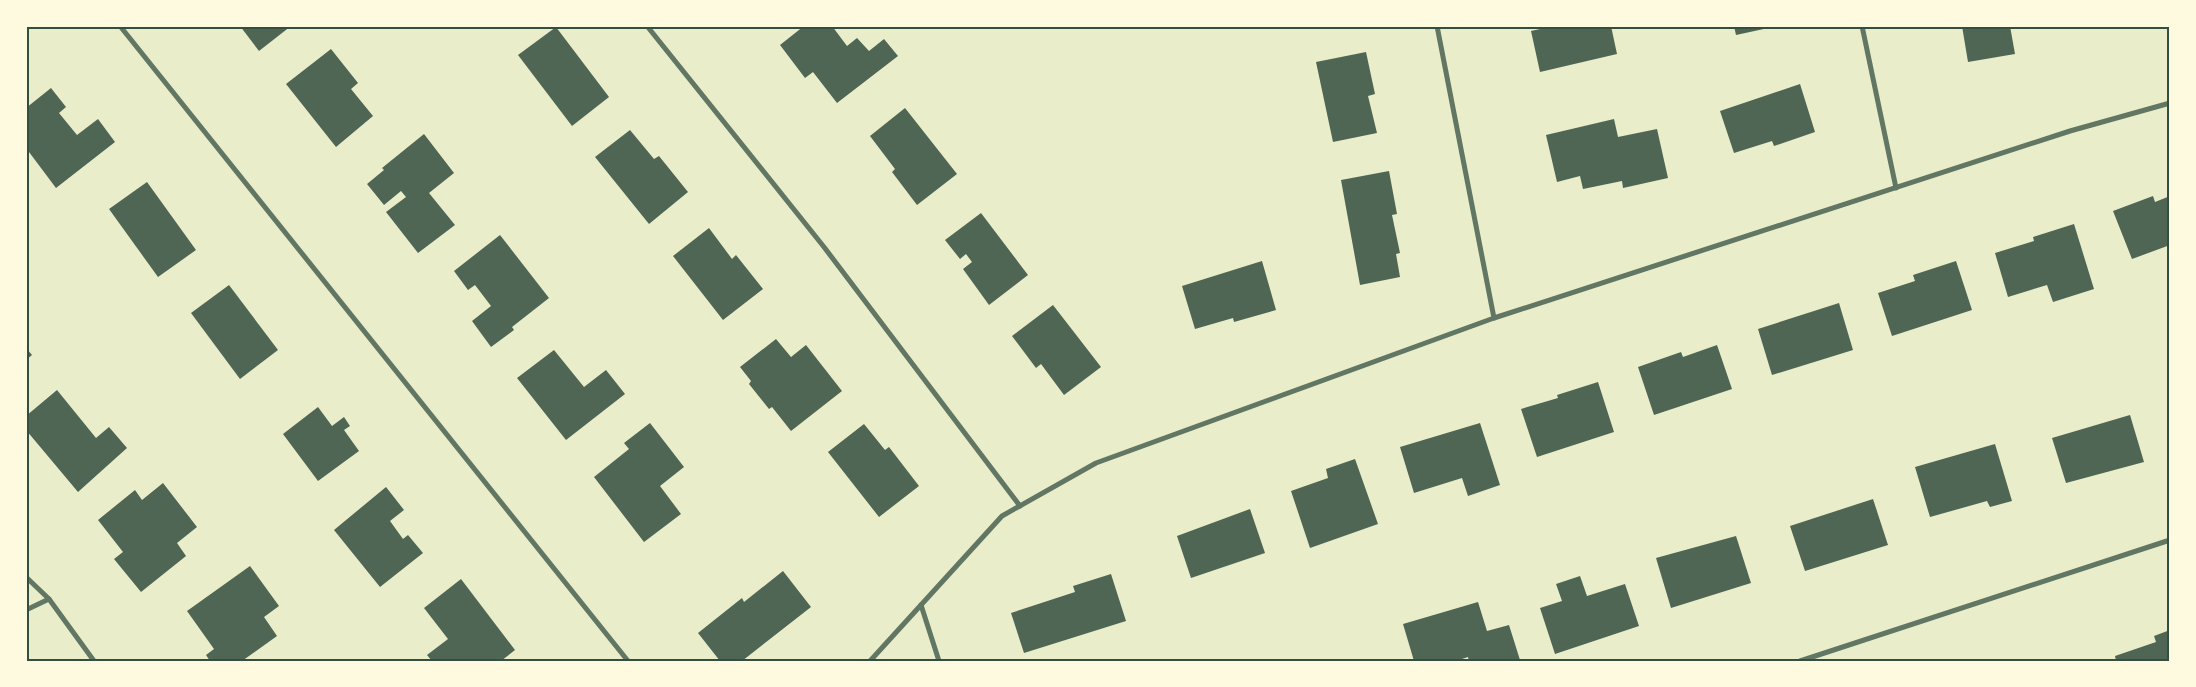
<svg xmlns="http://www.w3.org/2000/svg" width="2196" height="687" font-family="Arial,sans-serif">
  <style>
    .building { fill: #4f6655 }
    .lines { fill: none; stroke-linecap: round; stroke-linejoin: round }
    .minor { stroke: #617663; stroke-width: 5 }
    .neatline { fill: none; stroke: #344e41; stroke-width: 2 }
  </style>
  <rect width="100%" height="100%" fill="#e9edc9"/>
  <g class="building">
    <polygon points="240,26 291,26 259,51"/>
    <polygon points="804,26 832,26 847,46 857,38 869,51 884,39 898,56 837,103 813,72 805,78 780,45"/>
    <polygon points="1540,26 1611,26 1617,54 1540,72 1531,31 1540,29"/>
    <polygon points="1734,26 1773,26 1773,27 1736,35"/>
    <polygon points="1962,26 2010,26 2015,54 1968,62"/>
    <polygon points="556,27 609,97 572,126 518,55"/>
    <polygon points="331,49 358,83 351,89 373,116 336,147 286,84"/>
    <polygon points="1366,52 1375,94 1368,96 1377,133 1333,142 1316,62"/>
    <polygon points="1800,84 1815,132 1774,146 1772,141 1734,153 1720,111"/>
    <polygon points="51,88 66,107 59,113 77,135 98,119 115,142 56,188 26,148 26,108"/>
    <polygon points="905,108 957,174 917,205 892,172 895,169 870,136"/>
    <polygon points="1614,119 1618,137 1657,129 1668,178 1623,188 1622,181 1583,189 1580,176 1557,182 1546,135"/>
    <polygon points="630,130 654,159 659,156 688,192 649,224 595,157"/>
    <polygon points="424,134 454,173 429,193 455,225 418,253 386,212 406,197 401,191 384,205 367,184 384,170 382,168"/>
    <polygon points="1389,171 1397,214 1392,215 1400,253 1396,254 1400,277 1360,285 1341,180"/>
    <polygon points="147,182 196,250 158,277 109,209"/>
    <polygon points="2153,196 2155,202 2170,196 2170,245 2132,259 2113,211"/>
    <polygon points="981,213 1028,275 989,305 963,269 972,262 966,254 960,259 945,240"/>
    <polygon points="2074,224 2094,289 2053,302 2047,285 2008,297 1995,253 2034,241 2033,237"/>
    <polygon points="709,228 732,259 736,255 763,289 723,320 673,256"/>
    <polygon points="500,235 549,298 512,327 514,330 491,347 472,321 491,306 475,285 468,290 454,271"/>
    <polygon points="1262,261 1276,310 1234,322 1233,318 1195,329 1182,286"/>
    <polygon points="1956,261 1972,310 1892,336 1878,293 1915,281 1913,275"/>
    <polygon points="229,285 278,350 240,379 191,313"/>
    <polygon points="1839,303 1853,350 1772,375 1758,329"/>
    <polygon points="1053,305 1101,367 1064,395 1041,364 1036,368 1012,336"/>
    <polygon points="776,339 791,357 806,345 842,391 791,431 772,407 769,409 749,384 751,381 740,367"/>
    <polygon points="1717,345 1732,389 1654,415 1638,367 1681,352 1683,357"/>
    <polygon points="26,348 32,355 26,360"/>
    <polygon points="554,350 584,387 606,370 625,394 566,440 517,378"/>
    <polygon points="1598,382 1614,432 1537,457 1521,409 1558,398 1557,395"/>
    <polygon points="57,390 96,438 109,427 127,448 78,492 26,430 26,416"/>
    <polygon points="318,407 332,426 344,417 350,426 344,430 359,451 318,481 283,434"/>
    <polygon points="2130,415 2144,462 2066,483 2052,438"/>
    <polygon points="650,423 684,467 660,486 681,514 644,542 594,477 629,449 624,443"/>
    <polygon points="1480,423 1500,485 1468,496 1462,478 1414,493 1400,447"/>
    <polygon points="864,424 885,450 889,447 919,486 879,517 828,452"/>
    <polygon points="1995,444 2012,501 1990,507 1987,501 1930,517 1915,467"/>
    <polygon points="1355,459 1378,524 1310,548 1291,491 1328,478 1326,469"/>
    <polygon points="163,483 197,527 177,543 186,556 141,592 114,559 123,552 98,520 135,490 142,500"/>
    <polygon points="386,487 404,510 390,521 403,539 408,535 423,553 380,587 334,530"/>
    <polygon points="1873,499 1888,545 1805,571 1790,526"/>
    <polygon points="1250,509 1265,553 1191,578 1177,536"/>
    <polygon points="1736,536 1751,583 1671,608 1656,558"/>
    <polygon points="250,566 279,606 264,617 277,636 242,661 210,661 206,655 214,649 187,611"/>
    <polygon points="783,571 811,607 742,661 720,661 698,633 742,598 744,602"/>
    <polygon points="1111,574 1126,621 1024,653 1011,613 1075,592 1073,586"/>
    <polygon points="1580,576 1587,596 1625,584 1639,626 1555,654 1540,608 1562,601 1556,584"/>
    <polygon points="461,579 515,650 501,661 432,661 427,655 448,639 424,608"/>
    <polygon points="1478,602 1487,631 1509,625 1520,660 1469,661 1468,657 1456,661 1414,661 1403,624"/>
    <polygon points="2170,630 2170,661 2116,661 2115,656 2156,642 2154,636"/>
  </g>
  <g class="lines">
    <g class="minor">
      <polyline points="120,26 628,661"/>
      <polyline points="647,26 824,247 1020,506"/>
      <polyline points="1437,26 1494,318"/>
      <polyline points="1862,26 1896,188"/>
      <polyline points="26,577 49,599 94,661"/>
      <polyline points="921,605 939,661"/>
      <polyline points="26,610 49,599"/>
      <polyline points="870,661 1002,516 1096,463 1494,318 2070,131 2170,103"/>
      <polyline points="1800,661 2170,540"/>
    </g>
  </g>
  <rect width="2196" height="687" fill="none" stroke="#fefae0" stroke-width="55"/>
  <rect x="28" y="28" width="2140" height="632" class="neatline"/>
</svg>
